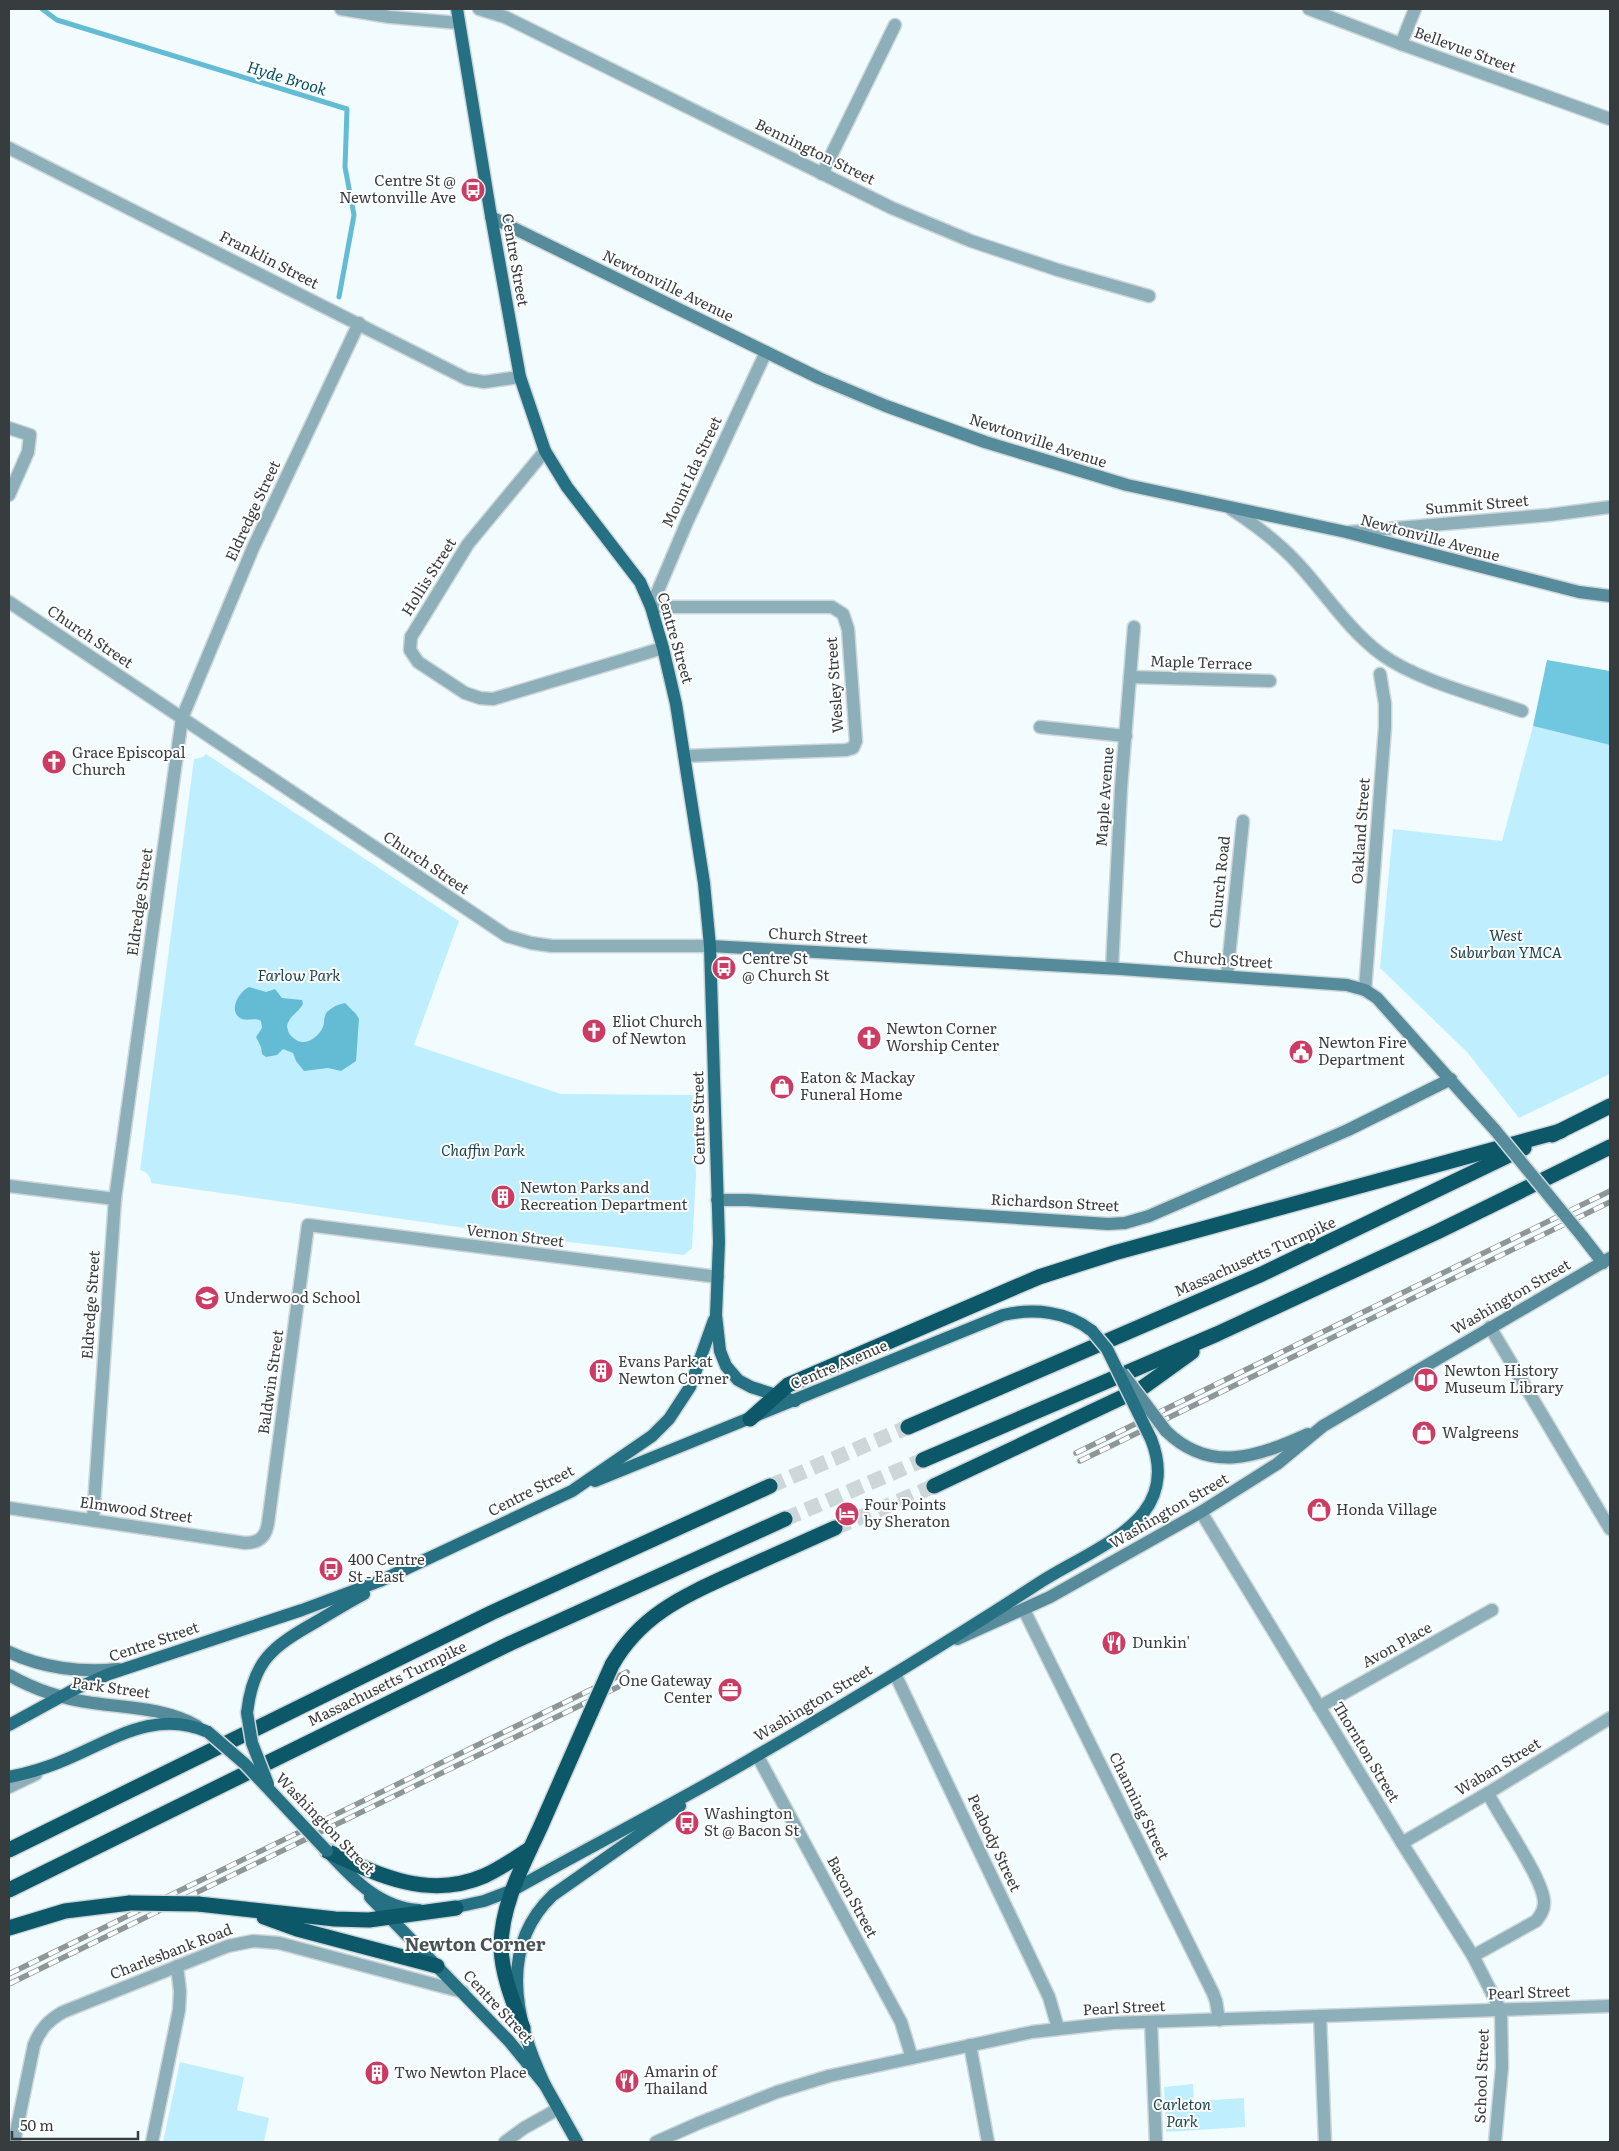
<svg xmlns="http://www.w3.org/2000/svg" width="1619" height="2151" font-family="Literata,serif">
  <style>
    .green { fill: #bfeffe }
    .forest { fill: #70c7e0 }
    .water { fill: #64bbd4 }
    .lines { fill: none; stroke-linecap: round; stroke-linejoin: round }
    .stream { stroke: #64bbd4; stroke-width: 5 }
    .motorway-tunnel { stroke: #cdd6d8; stroke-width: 15; stroke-dasharray: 15 8; stroke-linecap: butt }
    .minor-casing { stroke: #cdd6d8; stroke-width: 15 }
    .tertiary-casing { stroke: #cdd6d8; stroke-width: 15 }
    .secondary-casing { stroke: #cdd6d8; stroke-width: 15 }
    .primary-casing { stroke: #cdd6d8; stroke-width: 15 }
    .motorway-casing { stroke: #cdd6d8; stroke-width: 18 }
    .minor { stroke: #8cafba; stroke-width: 12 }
    .tertiary { stroke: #8cafba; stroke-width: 12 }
    .secondary { stroke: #558b9a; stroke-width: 12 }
    .primary { stroke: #267084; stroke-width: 12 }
    .motorway { stroke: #0c5869; stroke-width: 15 }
    .rail-casing { stroke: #8e9698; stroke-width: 5.5 }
    .rail { stroke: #fff; stroke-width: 4; stroke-dasharray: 11; stroke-linecap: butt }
    .secondary-bridge-casing { stroke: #cdd6d8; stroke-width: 15; stroke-linecap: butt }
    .primary-bridge-casing { stroke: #cdd6d8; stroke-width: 15; stroke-linecap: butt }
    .motorway-bridge-casing { stroke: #cdd6d8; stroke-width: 18; stroke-linecap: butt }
    .secondary-bridge { stroke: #558b9a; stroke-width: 12 }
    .primary-bridge { stroke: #267084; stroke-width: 12 }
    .motorway-bridge { stroke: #0c5869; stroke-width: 15 }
    .labels { text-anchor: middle; stroke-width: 4; stroke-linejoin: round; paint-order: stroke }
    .street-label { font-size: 15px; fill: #373d3f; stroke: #fff }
    .poi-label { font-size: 15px; fill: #373d3f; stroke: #fff; text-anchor: start }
    .park-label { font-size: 15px; font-style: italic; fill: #1c444f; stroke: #fff }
    .water-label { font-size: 16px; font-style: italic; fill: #025364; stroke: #fff }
    .quarter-label { font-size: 18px; font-weight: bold; fill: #475357; stroke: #fff }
  </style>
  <rect width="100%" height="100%" fill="#f2fcfe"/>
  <g class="green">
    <polygon points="1533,726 1610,745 1610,1074 1519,1118 1467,1052 1380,968 1393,829 1502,841"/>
    <path d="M 206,754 L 459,921 L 414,1045 L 561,1094 L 693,1095 L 696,1175 L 692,1248 L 684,1255 L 542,1239 L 151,1183 C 151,1176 147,1172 140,1170 L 194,759 L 203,757 Z"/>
    <polygon points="180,2062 244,2077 237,2110 269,2118 264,2142 163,2142"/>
    <polygon points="1193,2084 1194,2101 1244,2098 1245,2127 1166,2132 1164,2087"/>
  </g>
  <polygon class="forest" points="1547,660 1610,671 1610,745 1533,726"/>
  <path class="water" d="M 249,987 L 266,992 L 275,989 L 282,998 L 302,1000 L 303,1004 C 298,1013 289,1016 287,1026 C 288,1034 291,1037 298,1041 C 308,1045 319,1036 323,1027 C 325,1022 323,1017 327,1012 C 332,1007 338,1004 345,1003 L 356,1014 L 359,1019 L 356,1061 L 341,1071 L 328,1068 L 304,1071 L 296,1061 L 293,1053 L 283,1049 L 277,1055 L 266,1057 L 262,1054 L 261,1047 L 256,1037 L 262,1028 L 261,1021 C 254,1017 246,1022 240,1018 C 228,1010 239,992 249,987 Z"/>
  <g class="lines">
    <polyline class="stream" points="42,9 57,20 347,109 345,167 354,215 339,297"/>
    <g class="motorway-tunnel">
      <polyline points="770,1486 908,1427"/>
      <polyline points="785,1519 923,1460"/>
      <polyline points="835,1528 934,1486"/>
    </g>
    <defs>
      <g id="minor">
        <polyline points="341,9 390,17 459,23"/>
        <polyline points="479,9 505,17 892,208 971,241 1058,270 1149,296"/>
        <polyline points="1309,9 1401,44 1610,119"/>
        <polyline points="1401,44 1415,9"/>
        <polyline points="9,148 467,379 484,382 520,377"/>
        <polyline points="822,174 895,25"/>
        <polyline points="9,428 30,435 28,452 9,495"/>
        <polyline points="545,451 468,544 411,637 410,650 418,662 465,693 480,698 493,699 663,648"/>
        <path d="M 1231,509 C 1257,526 1281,544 1301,567 C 1327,596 1349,630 1381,654 C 1416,680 1479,696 1522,711"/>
        <polyline points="1349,532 1549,515 1610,507"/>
        <polyline points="9,602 507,936 531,943 552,946 710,946"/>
        <polyline points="1130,677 1270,681"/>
        <polyline points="1040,727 1126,736"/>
        <polyline points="684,756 846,750 853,748 856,741 848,629 843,614 832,607 651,607 687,522 766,352"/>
        <polyline points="1112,968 1121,788 1134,627"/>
        <polyline points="1227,976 1243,821"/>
        <polyline points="1365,990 1385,727 1385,704 1380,674"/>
        <polyline points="9,1186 115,1199"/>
        <polyline points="1490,1327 1610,1529"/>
        <path d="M 9,1508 L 245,1543 C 260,1543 266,1536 268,1523 L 308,1225 L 718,1277"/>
        <polyline points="1201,1512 1402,1843 1473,1956 1501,2011 1502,2067 1495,2142"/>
        <polyline points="93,1520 115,1199 182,718 253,548 359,323"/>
        <polyline points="1024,1610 1213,1993 1216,2001 1219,2020"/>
        <polyline points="895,1674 1049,1997 1058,2028"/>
        <polyline points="1319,1707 1492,1610"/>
        <polyline points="757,1755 901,2022 912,2058"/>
        <polyline points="1402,1843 1488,1793 1610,1718"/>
        <path d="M 1473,1956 L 1536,1921 C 1540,1916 1544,1911 1544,1904 C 1546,1882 1499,1817 1488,1793"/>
        <polyline points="1320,2016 1325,2142"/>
        <polyline points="1151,2022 1156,2142"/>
        <polyline points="970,2045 988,2142"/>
        <path d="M 14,2142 L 34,2045 C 40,2029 49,2020 63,2012 L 228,1946 L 253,1941 L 279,1943 L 463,1992"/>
        <polyline points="152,2142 179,2010 180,1991 177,1966"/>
        <polyline points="505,2142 524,2128 558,2109"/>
      </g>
      <g id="tertiary">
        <polyline points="9,1787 36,1774"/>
        <polyline points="656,2142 699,2123 777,2092 829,2076 1032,2032 1113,2023 1610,2006"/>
      </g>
      <g id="secondary">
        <polyline points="491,217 819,378 886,406 985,442 1127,485 1346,532 1579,592 1610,596"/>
        <polyline points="710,946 1121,969 1347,985 1365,990 1377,998 1495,1130"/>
        <polyline points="717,1200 747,1200 1108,1224 1125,1223 1149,1216 1348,1130 1451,1079"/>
        <polyline points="1582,1236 1603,1263"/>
        <path d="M 1166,1431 C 1210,1474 1257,1457 1308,1434"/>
        <polyline points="957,1639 1050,1597 1201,1512 1277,1464 1323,1426 1610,1258"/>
        <path d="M 9,1652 C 42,1668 82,1673 118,1669"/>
        <path d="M 9,1675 C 35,1690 63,1699 93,1703 C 129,1708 165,1708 197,1726"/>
      </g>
      <g id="primary">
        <polyline points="457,9 490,210 520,377 545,451 567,487 640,582 651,607 663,648 676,704 704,883 710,946 719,1242 716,1315 720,1351 726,1366 738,1380 751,1387 795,1401"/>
        <path d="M 595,1481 L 1003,1315 C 1033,1308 1067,1311 1092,1331"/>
        <path d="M 247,1713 C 253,1661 272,1647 314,1623 C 331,1613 347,1603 364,1594"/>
        <polyline points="9,1725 75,1689 109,1674 302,1610 380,1581 572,1491 652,1436 669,1419 690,1387 714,1320"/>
        <path d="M 9,1777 C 29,1773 49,1767 67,1759 C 114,1739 156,1709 208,1732"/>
        <path d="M 329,1853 C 354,1880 380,1908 419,1910"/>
        <polyline points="370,1897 509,2041 545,2085 577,2142"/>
        <path d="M 447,1909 L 484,1901 L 513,1890 C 586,1849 660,1811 732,1770 C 836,1710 939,1648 1039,1583 C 1071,1562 1121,1542 1144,1512 C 1161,1490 1161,1464 1151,1439"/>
        <path d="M 545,2085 C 516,2024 497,1948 553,1895 L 680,1806"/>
      </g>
      <g id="motorway">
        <polyline points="1552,1135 1610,1106"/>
        <polyline points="750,1419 788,1385 1039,1277 1114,1253 1561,1131"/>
        <polyline points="908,1427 1262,1274 1524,1148"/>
        <polyline points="923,1460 1217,1334 1437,1232 1610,1147"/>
        <polyline points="934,1486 1142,1388 1192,1352"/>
        <path d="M 612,1665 C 642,1612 689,1594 741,1570 C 773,1556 804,1542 835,1528"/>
        <polyline points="9,1850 491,1613 770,1486"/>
        <path d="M 327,1851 C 378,1875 428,1900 484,1876 C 500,1869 515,1858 530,1849"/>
        <polyline points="9,1890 511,1643 785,1519"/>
        <polyline points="198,1904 335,1919 369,1920 456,1908"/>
        <polyline points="264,1917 297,1929 437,1966"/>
        <polyline points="9,1928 65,1911 130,1903"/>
        <path d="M 523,2028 C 513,2002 502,1975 501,1947 C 501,1905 523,1865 540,1828 C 557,1789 574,1750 591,1712"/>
      </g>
    </defs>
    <use href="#minor" class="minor-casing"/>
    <use href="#tertiary" class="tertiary-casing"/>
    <use href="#secondary" class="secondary-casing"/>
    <use href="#primary" class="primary-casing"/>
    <use href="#motorway" class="motorway-casing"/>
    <use href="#minor" class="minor"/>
    <use href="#tertiary" class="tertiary"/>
    <use href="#secondary" class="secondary"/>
    <use href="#primary" class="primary"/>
    <use href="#motorway" class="motorway"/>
    <defs>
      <g id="rail">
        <polyline points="1076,1453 1610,1191"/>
        <polyline points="1080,1461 1610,1202"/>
        <polyline points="9,1974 627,1672"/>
        <polyline points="9,1984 618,1687"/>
      </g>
    </defs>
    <use href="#rail" class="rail-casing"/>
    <use href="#rail" class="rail"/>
    <defs>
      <g id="secondary-bridge">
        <polyline points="1495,1130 1582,1236"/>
        <polyline points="1122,1373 1166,1431"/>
      </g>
      <g id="primary-bridge">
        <polyline points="1092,1331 1107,1349 1151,1439"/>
        <polyline points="247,1713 252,1743 268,1784"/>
        <polyline points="208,1732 245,1764 327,1851"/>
      </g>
      <g id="motorway-bridge">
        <polyline points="591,1712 612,1665"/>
        <polyline points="130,1903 198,1904"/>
      </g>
    </defs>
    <use href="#secondary-bridge" class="secondary-bridge-casing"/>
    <use href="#primary-bridge" class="primary-bridge-casing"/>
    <use href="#motorway-bridge" class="motorway-bridge-casing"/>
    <use href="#secondary-bridge" class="secondary-bridge"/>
    <use href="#primary-bridge" class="primary-bridge"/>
    <use href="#motorway-bridge" class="motorway-bridge"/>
  </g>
  <defs>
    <symbol id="bus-disc" viewBox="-11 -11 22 22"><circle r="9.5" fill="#cb3c64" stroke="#fff"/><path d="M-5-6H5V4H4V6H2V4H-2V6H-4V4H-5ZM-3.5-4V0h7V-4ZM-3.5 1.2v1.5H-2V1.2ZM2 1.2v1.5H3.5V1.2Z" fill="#fff"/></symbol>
    <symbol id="church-disc" viewBox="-11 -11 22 22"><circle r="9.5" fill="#cb3c64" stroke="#fff"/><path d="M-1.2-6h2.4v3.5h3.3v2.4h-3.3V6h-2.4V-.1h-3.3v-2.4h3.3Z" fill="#fff"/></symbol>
    <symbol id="civic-disc" viewBox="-11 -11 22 22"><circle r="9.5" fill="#cb3c64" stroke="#fff"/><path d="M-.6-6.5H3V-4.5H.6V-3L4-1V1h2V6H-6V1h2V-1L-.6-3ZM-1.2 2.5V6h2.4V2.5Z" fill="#fff"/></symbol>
    <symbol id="shop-disc" viewBox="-11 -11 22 22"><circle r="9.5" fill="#cb3c64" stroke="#fff"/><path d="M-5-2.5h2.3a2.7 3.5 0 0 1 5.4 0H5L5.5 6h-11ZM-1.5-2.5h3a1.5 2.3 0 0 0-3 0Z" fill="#fff"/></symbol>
    <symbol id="building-disc" viewBox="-11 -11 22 22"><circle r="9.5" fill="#cb3c64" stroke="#fff"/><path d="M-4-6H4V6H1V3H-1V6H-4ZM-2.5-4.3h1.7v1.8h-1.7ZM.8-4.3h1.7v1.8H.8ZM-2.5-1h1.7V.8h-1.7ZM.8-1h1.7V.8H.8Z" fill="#fff"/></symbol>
    <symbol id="school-disc" viewBox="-11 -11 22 22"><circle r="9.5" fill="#cb3c64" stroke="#fff"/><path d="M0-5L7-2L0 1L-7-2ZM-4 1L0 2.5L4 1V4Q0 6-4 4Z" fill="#fff"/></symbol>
    <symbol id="library-disc" viewBox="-11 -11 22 22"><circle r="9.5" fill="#cb3c64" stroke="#fff"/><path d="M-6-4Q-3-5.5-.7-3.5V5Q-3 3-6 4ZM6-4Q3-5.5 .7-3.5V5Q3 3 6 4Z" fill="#fff"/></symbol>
    <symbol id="hotel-disc" viewBox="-11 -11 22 22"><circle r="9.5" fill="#cb3c64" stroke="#fff"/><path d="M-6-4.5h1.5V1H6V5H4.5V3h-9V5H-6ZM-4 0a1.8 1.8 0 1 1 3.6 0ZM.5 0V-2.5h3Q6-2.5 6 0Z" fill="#fff"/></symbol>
    <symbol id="restaurant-disc" viewBox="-11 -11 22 22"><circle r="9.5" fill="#cb3c64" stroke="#fff"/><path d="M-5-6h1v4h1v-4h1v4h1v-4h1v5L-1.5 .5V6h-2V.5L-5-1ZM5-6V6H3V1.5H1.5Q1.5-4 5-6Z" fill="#fff"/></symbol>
    <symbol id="office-disc" viewBox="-11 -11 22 22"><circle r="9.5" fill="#cb3c64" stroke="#fff"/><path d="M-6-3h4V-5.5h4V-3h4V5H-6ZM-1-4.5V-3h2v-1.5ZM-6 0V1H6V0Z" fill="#fff"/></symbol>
  </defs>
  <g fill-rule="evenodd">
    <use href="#bus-disc" x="459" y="176" width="28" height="28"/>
    <use href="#church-disc" x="40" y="748" width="28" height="28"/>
    <use href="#bus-disc" x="710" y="954" width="28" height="28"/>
    <use href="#church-disc" x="580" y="1017" width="28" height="28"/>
    <use href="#church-disc" x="855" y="1024" width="28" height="28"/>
    <use href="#civic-disc" x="1287" y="1038" width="28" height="28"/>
    <use href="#shop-disc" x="768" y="1073" width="28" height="28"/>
    <use href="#building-disc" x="489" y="1183" width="28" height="28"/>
    <use href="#school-disc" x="193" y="1284" width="28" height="28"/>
    <use href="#building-disc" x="587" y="1357" width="28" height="28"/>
    <use href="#library-disc" x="1412" y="1366" width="28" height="28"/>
    <use href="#shop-disc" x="1410" y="1419" width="28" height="28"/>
    <use href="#shop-disc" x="1305" y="1496" width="28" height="28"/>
    <use href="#hotel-disc" x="833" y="1500" width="28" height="28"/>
    <use href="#bus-disc" x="317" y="1555" width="28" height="28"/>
    <use href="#restaurant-disc" x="1100" y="1629" width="28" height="28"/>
    <use href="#office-disc" x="716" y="1676" width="28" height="28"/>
    <use href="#bus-disc" x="673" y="1809" width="28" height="28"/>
    <use href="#building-disc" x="363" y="2059" width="28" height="28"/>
    <use href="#restaurant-disc" x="613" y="2067" width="28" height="28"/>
  </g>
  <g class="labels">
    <g class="street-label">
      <text transform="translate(1465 50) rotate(20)" y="5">Bellevue Street</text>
      <text transform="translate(815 152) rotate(26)" y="5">Bennington Street</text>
      <text transform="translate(269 260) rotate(27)" y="5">Franklin Street</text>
      <text transform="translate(515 260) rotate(80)" y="5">Centre Street</text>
      <text transform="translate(668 286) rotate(26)" y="5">Newtonville Avenue</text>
      <text transform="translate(1038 441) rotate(18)" y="5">Newtonville Avenue</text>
      <text transform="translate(692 472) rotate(-65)" y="5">Mount Ida Street</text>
      <text transform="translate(1477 505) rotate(-5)" y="5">Summit Street</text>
      <text transform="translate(253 511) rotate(-65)" y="5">Eldredge Street</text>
      <text transform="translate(1430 538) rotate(15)" y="5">Newtonville Avenue</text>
      <text transform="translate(429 577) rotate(-58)" y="5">Hollis Street</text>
      <text transform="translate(90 637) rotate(34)" y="5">Church Street</text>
      <text transform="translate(675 638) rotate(74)" y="5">Centre Street</text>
      <text transform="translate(1201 663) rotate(2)" y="5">Maple Terrace</text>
      <text transform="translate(835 685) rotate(-94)" y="5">Wesley Street</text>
      <text transform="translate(1105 797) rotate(-86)" y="5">Maple Avenue</text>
      <text transform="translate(1361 831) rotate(-86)" y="5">Oakland Street</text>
      <text transform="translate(426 863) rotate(34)" y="5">Church Street</text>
      <text transform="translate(1220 882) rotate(-84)" y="5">Church Road</text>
      <text transform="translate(140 902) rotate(-82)" y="5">Eldredge Street</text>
      <text transform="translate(818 936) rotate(3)" y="5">Church Street</text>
      <text transform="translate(1223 960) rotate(4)" y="5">Church Street</text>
      <text transform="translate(699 1118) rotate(-91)" y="5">Centre Street</text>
      <text transform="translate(1055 1203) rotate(3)" y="5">Richardson Street</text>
      <text transform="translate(515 1236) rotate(7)" y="5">Vernon Street</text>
      <text transform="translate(1255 1257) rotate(-24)" y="5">Massachusetts Turnpike</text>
      <text transform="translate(1511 1297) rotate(-30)" y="5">Washington Street</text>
      <text transform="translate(91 1305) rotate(-86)" y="5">Eldredge Street</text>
      <text transform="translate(839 1365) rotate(-23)" y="5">Centre Avenue</text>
      <text transform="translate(271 1382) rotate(-82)" y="5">Baldwin Street</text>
      <text transform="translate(531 1491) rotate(-27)" y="5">Centre Street</text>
      <text transform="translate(136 1510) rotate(8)" y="5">Elmwood Street</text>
      <text transform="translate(1169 1511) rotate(-30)" y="5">Washington Street</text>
      <text transform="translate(154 1642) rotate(-19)" y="5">Centre Street</text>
      <text transform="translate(1397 1645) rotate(-29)" y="5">Avon Place</text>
      <text transform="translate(387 1684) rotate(-26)" y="5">Massachusetts Turnpike</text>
      <text transform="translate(111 1688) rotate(8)" y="5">Park Street</text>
      <text transform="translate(813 1703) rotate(-31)" y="5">Washington Street</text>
      <text transform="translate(1366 1752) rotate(59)" y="5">Thornton Street</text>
      <text transform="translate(1498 1767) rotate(-31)" y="5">Waban Street</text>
      <text transform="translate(1139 1806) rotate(64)" y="5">Channing Street</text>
      <text transform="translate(325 1824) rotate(46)" y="5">Washington Street</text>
      <text transform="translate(994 1843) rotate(65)" y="5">Peabody Street</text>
      <text transform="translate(852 1897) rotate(62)" y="5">Bacon Street</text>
      <text transform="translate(171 1952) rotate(-21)" y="5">Charlesbank Road</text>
      <text transform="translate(1529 1993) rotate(-2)" y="5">Pearl Street</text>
      <text transform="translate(498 2007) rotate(47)" y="5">Centre Street</text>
      <text transform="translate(1124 2008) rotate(-3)" y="5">Pearl Street</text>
      <text transform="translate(1482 2076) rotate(-88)" y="5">School Street</text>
    </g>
    <g class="poi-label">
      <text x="456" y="186" text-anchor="end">Centre St @<tspan x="456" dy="17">Newtonville Ave</tspan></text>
      <text x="72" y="758">Grace Episcopal<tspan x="72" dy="17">Church</tspan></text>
      <text x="742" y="964">Centre St<tspan x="742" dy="17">@ Church St</tspan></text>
      <text x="612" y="1027">Eliot Church<tspan x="612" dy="17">of Newton</tspan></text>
      <text x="886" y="1034">Newton Corner<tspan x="886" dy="17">Worship Center</tspan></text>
      <text x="1318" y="1048">Newton Fire<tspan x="1318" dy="17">Department</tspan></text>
      <text x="800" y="1083">Eaton &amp; Mackay<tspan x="800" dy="17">Funeral Home</tspan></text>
      <text x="520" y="1193">Newton Parks and<tspan x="520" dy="17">Recreation Department</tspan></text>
      <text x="224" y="1303">Underwood School</text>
      <text x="618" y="1367">Evans Park at<tspan x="618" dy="17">Newton Corner</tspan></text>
      <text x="1444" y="1376">Newton History<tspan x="1444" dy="17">Museum Library</tspan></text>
      <text x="1442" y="1438">Walgreens</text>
      <text x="864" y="1510">Four Points<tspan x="864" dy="17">by Sheraton</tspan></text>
      <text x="1336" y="1515">Honda Village</text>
      <text x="348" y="1565">400 Centre<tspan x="348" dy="17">St - East</tspan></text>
      <text x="1132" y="1648">Dunkin'</text>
      <text x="712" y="1686" text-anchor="end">One Gateway<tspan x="712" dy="17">Center</tspan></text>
      <text x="704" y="1819">Washington<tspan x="704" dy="17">St @ Bacon St</tspan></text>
      <text x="644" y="2077">Amarin of<tspan x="644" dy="17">Thailand</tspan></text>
      <text x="394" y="2078">Two Newton Place</text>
    </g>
    <g class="park-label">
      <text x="1506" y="941">West<tspan x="1506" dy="17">Suburban YMCA</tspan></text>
      <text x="299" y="981">Farlow Park</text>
      <text x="483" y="1156">Chaffin Park</text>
      <text x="1182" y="2110">Carleton<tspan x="1182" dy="17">Park</tspan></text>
    </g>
    <g class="water-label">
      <text transform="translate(287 78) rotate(17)" y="6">Hyde Brook</text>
    </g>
    <g class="quarter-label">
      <text x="475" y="1951">Newton Corner</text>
    </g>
  </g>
  <rect width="1619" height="2151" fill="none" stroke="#373d3f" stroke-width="20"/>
  <path d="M12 2131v8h126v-8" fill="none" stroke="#373d3f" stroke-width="2.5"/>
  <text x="20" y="2131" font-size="15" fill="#373d3f" stroke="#ffffff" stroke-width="4" paint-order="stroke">50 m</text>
</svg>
